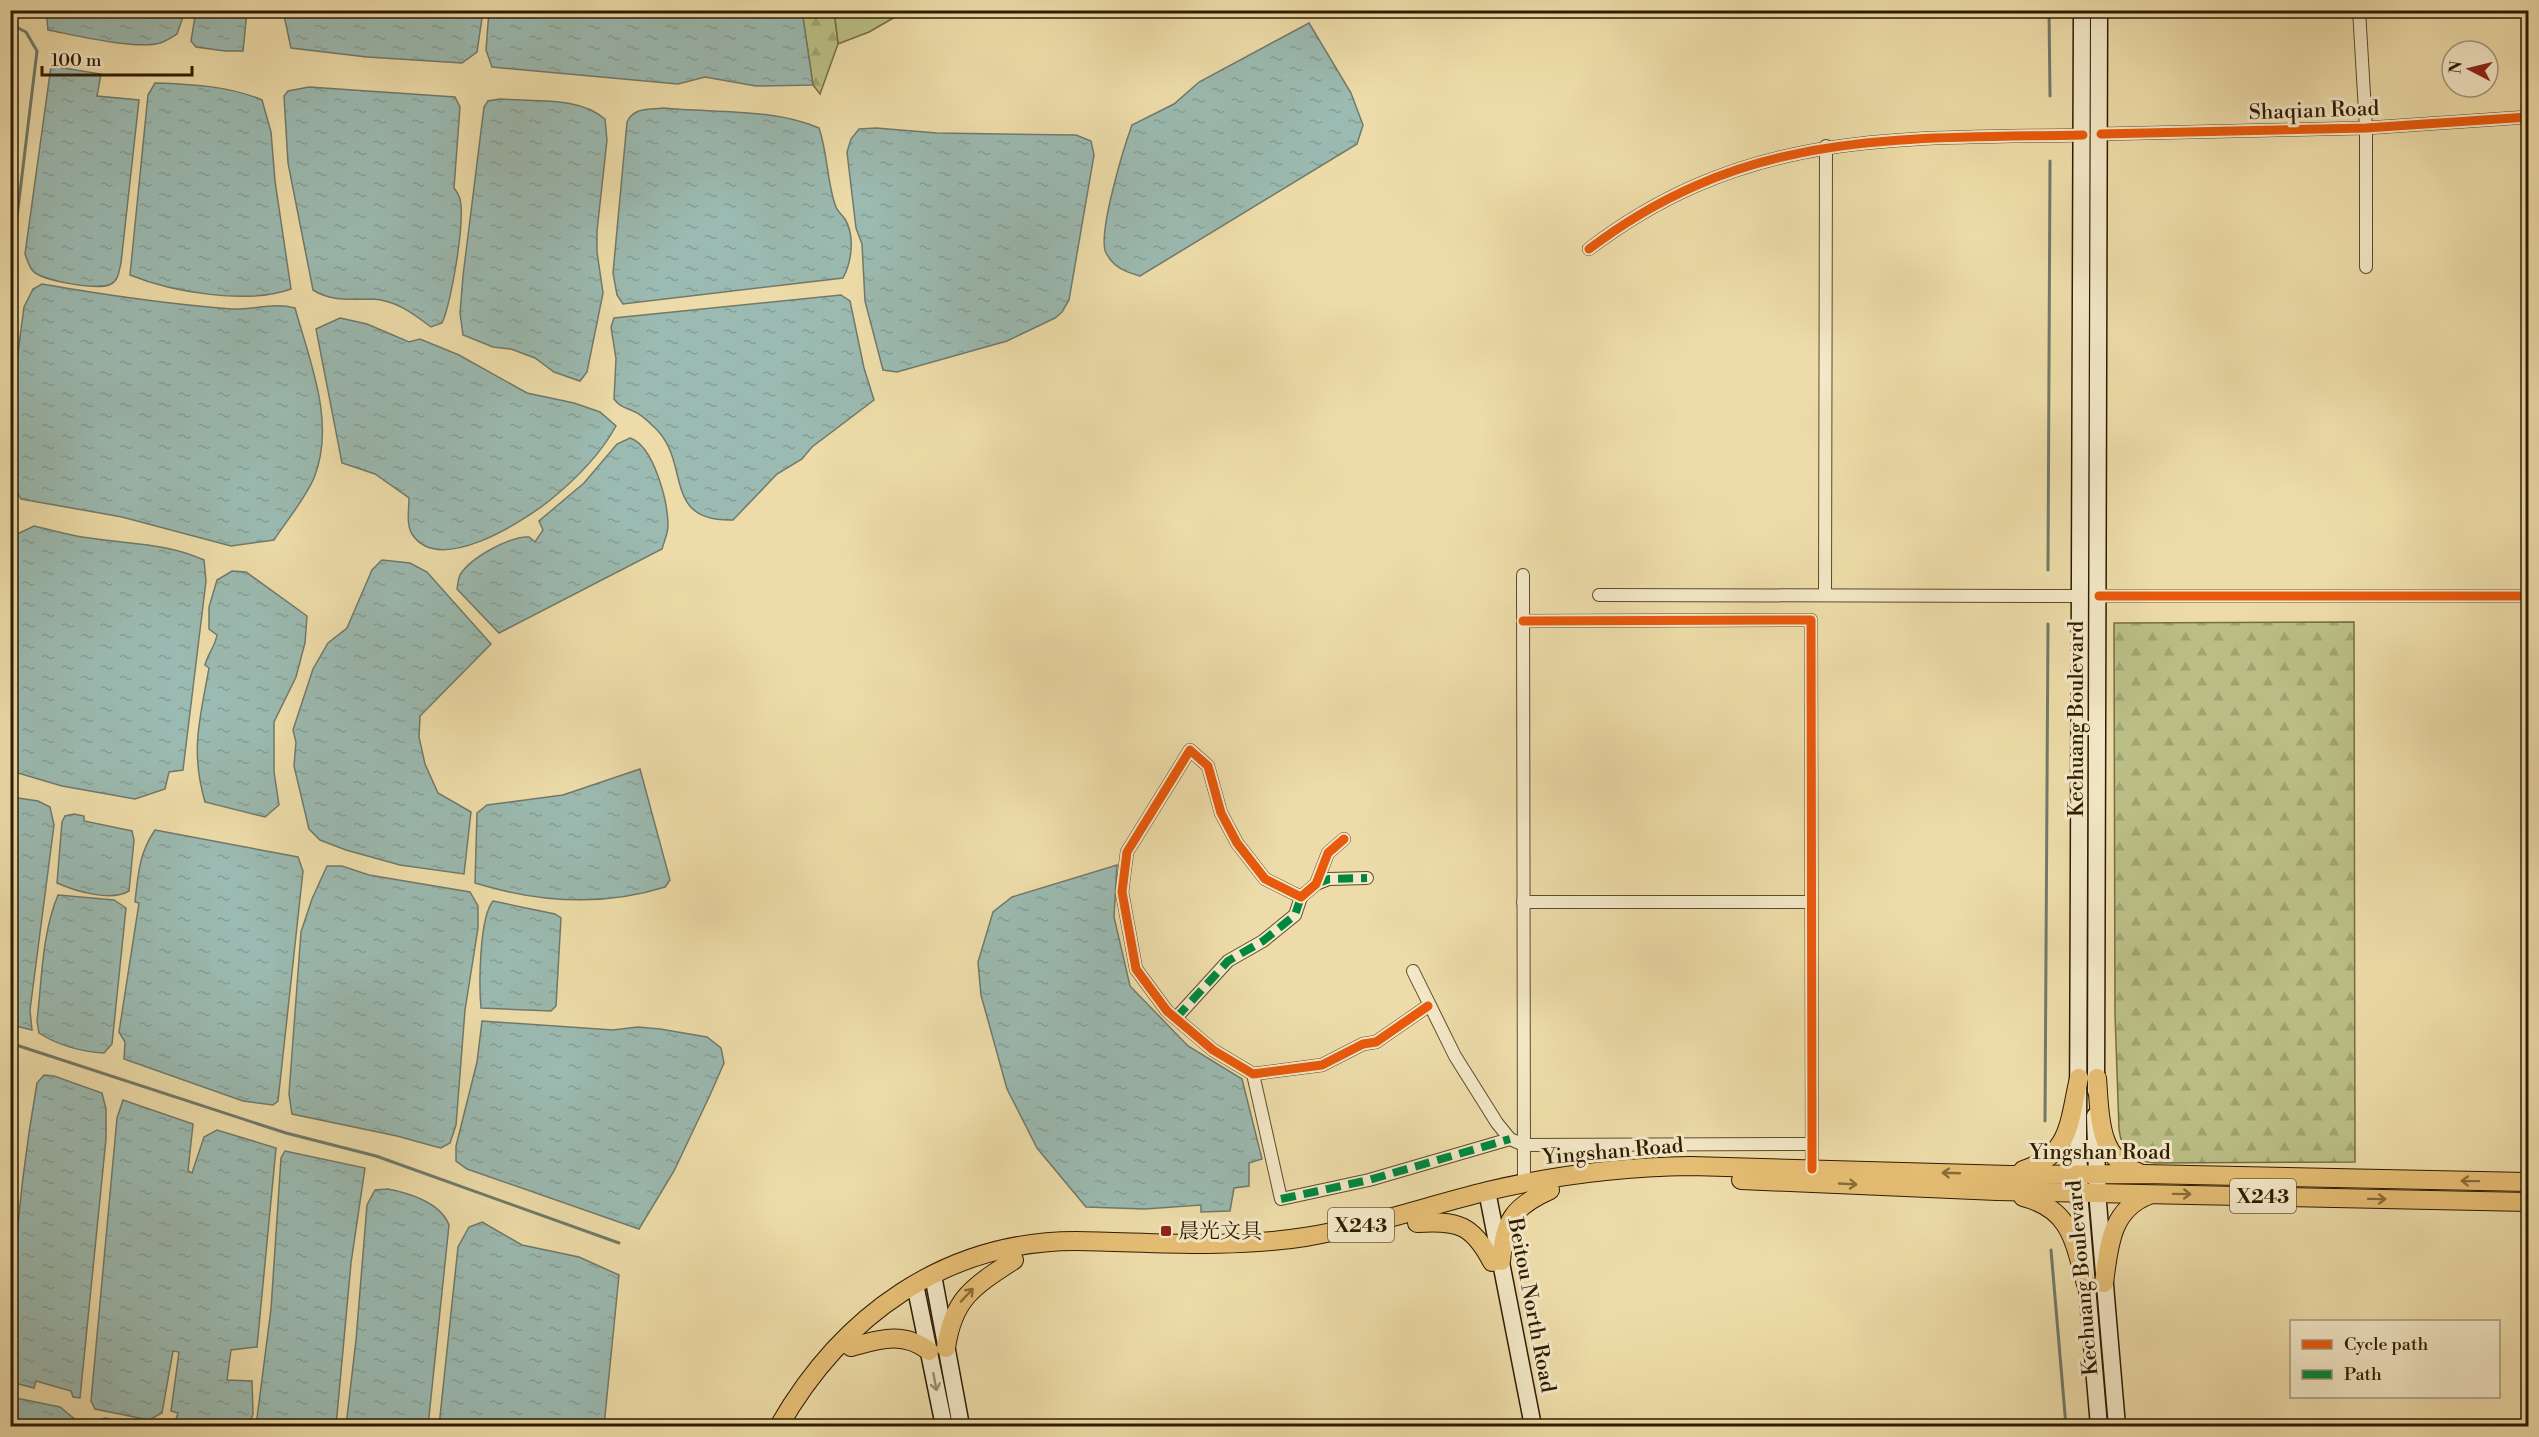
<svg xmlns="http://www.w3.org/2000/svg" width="2539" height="1437" font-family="'Libre Bodoni','Noto Serif SC',serif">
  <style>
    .green { fill: #bbbf86; stroke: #756d43; stroke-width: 1.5 }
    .forest { fill: url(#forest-firs); stroke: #756d43; stroke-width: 1.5 }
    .water { fill: url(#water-ripples); stroke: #707a6a; stroke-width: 1.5 }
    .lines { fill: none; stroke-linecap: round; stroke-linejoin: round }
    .stream { stroke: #707a6a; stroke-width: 3 }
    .minor-casing { stroke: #5e4b2a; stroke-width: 14 }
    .secondary-casing { stroke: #2f1b00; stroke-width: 19 }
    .primary-casing { stroke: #2f1b00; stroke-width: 20 }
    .minor { stroke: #f3e8c7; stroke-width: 12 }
    .secondary { stroke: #f3e8c7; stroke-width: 16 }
    .primary { stroke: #e6be74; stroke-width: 18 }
    .quiet { stroke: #00873e; stroke-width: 8; stroke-dasharray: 15 8; stroke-linecap: butt }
    .cycleway-casing { stroke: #f3e8c7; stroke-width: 13 }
    .cycleway { stroke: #e8590c; stroke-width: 9 }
    .oneway { stroke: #8a6c3a }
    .oneway2 { stroke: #9b8c6d }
    .poi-dot { fill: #8f2418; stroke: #f3e8c7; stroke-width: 2 }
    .labels { text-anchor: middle; stroke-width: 6; stroke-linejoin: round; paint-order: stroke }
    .shield { fill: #f3e8c7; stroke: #6a583c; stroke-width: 1.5 }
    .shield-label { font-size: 20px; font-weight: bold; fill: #2f1b00 }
    .street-label { font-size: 21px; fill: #2f1b00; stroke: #f3e8c7 }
    .poi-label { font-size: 21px; fill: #2f1b00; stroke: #f3e8c7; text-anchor: start }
  </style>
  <defs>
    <pattern id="forest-firs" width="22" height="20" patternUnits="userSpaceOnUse" patternTransform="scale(1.5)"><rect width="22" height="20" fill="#bbbf86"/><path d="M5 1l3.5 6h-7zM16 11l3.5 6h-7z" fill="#a1a472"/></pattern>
    <pattern id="water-ripples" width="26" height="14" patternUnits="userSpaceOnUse" patternTransform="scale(1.5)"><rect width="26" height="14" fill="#9bbab1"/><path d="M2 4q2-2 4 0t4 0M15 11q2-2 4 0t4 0" fill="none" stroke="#869f96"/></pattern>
  </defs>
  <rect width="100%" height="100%" fill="#eddca9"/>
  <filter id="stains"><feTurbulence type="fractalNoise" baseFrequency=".00333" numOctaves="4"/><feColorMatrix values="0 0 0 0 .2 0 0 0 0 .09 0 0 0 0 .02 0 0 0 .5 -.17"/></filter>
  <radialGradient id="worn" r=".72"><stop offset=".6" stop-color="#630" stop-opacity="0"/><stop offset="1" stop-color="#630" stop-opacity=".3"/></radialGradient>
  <polygon class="green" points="834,11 894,11 895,17 869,32 838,44"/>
  <g class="forest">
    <polygon points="802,11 834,11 838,44 820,94 813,85"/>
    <path d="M 2354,622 L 2355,1162 L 2155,1163 C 2134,1162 2121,1150 2119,1129 L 2115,1014 L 2114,623 Z"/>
  </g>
  <g class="water">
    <polygon points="701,10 702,16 705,11 802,11 813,85 756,86 705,77 678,84 492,67 486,50 489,11"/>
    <path d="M 46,11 L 46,10 L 185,11 L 177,34 C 172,37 166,41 160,43 C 136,50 74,35 48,30 Z"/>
    <polygon points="196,11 247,11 243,51 225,51 196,47 191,41"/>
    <polygon points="283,11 283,10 483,11 477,52 462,63 367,57 291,48"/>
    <path d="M 1309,23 L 1351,93 L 1363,125 L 1357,144 L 1140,276 C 1126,272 1114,268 1106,253 C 1097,235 1124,147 1132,125 L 1174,104 L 1199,82 Z"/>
    <path d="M 51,66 L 101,74 L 97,96 L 139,100 L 121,263 C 119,270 119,280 111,284 C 100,291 42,281 33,271 C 29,267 27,259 25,254 Z"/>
    <path d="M 155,83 C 190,84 230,86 262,100 L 271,132 L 275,181 L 291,289 C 247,305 172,292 130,275 L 148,95 Z"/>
    <path d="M 309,87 L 455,97 L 460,107 L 454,188 C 456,191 458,193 459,196 C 467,214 451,305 442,323 L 431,327 C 414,314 396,300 372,299 C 351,299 332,302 313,290 L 288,163 L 284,96 L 288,91 Z"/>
    <path d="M 500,99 C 534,102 578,96 605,119 L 607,140 L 597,231 L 597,252 L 603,293 L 587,372 L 580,381 L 554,372 L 535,358 L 511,349 L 493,347 L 463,335 L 460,313 L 463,276 L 484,107 L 488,101 Z"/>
    <path d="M 663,108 C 714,113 772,108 819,128 C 828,154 827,184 836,207 C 838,212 842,215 845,219 C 855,236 852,261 843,278 L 623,304 L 617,295 L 613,273 L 627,122 C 634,107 648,110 663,108 Z"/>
    <polygon points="876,128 937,133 1076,135 1091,141 1094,155 1069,300 1062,312 1055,318 1007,341 897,372 883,370 865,301 862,244 856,228 847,152 851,139 859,129"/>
    <path d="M 42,284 C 105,295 168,304 231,309 C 253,310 274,302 295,308 C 310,362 336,423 314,478 C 305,499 287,520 274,540 L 231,546 L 122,517 L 21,499 L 14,486 L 10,455 L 17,360 L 24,307 L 33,289 Z"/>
    <path d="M 841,295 L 850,301 L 864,368 L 874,400 L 812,447 L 802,459 L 777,474 L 733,520 C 663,522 690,466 658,431 C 651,424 642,414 633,411 C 624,407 620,407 614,399 L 616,359 L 611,327 L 614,318 Z"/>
    <path d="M 340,318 L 367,324 L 409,342 L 420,339 L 459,355 L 527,393 L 574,403 L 600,412 L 616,426 C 600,455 575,480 549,501 C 522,522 439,576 412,534 C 406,524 409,509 409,498 L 375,474 L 342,463 L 316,329 Z"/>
    <path d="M 630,438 C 654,446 668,502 668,526 C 668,533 664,542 662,549 L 499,633 L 457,589 C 458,585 458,579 460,575 C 470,558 510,536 529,537 L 535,542 L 543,530 L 539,521 L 584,483 L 617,444 Z"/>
    <path d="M 34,526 C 52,530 71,536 89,538 C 128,544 167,543 204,560 L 206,581 L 183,770 L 169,772 L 165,789 L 135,799 L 62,786 L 11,771 L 11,537 Z"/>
    <polygon points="382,560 410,563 427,572 491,644 420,716 419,737 425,764 438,793 471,812 464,874 400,865 346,850 320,840 309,829 294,766 296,742 293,730 313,669 328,643 347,628 372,570"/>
    <path d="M 232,571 L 246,572 L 307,616 L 305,643 L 296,677 L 274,722 L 274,772 L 279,805 L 265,817 L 205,802 C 190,750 200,719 209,668 L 205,665 C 208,653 215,647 217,635 L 209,629 L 209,607 L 217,580 Z"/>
    <path d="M 640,769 L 670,880 L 665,887 C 602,907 537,902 475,883 L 477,813 L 487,805 L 563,795 Z"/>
    <polygon points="11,797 38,801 50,807 54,825 30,1010 32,1030 11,1025"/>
    <path d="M 74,814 L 84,816 L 84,821 L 132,831 L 134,840 L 129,891 C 111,902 75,891 57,883 L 62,822 L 65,816 Z"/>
    <path d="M 155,830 L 298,857 L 303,871 L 278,1101 L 273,1105 L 243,1101 L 124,1059 L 125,1042 L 119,1032 L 139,903 L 135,902 C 138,875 139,853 155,830 Z"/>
    <polygon points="1117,865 1114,917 1130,986 1188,1046 1242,1079 1262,1159 1249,1163 1249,1186 1234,1188 1230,1211 1201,1212 1201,1205 1145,1209 1086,1207 1037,1148 1007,1089 981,995 978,962 993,912 1012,897"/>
    <polygon points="327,866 342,866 369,875 470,892 478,906 478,928 465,1010 456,1125 450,1143 441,1148 433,1146 397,1136 292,1114 289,1094 301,932 312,899"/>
    <path d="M 58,895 L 114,900 L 126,908 L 112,1044 L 104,1053 C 82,1052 57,1045 39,1033 L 37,1021 C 42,979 42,933 58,895 Z"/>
    <path d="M 493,901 L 555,914 L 561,918 L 556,1006 L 551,1011 L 481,1008 C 479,986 479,918 493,901 Z"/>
    <polygon points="482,1021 613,1030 638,1027 660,1029 707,1037 721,1048 724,1063 710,1095 674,1171 639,1229 467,1169 456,1161 456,1146 477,1062"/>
    <path d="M 44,1075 L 54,1076 L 102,1093 L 106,1109 L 106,1139 L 80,1398 L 73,1397 L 71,1391 L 36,1381 L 34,1388 L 11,1382 C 10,1282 20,1181 37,1083 Z"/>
    <polygon points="123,1100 193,1124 188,1171 192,1173 204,1137 217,1130 276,1148 257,1347 231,1350 227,1380 252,1381 253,1414 249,1426 174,1425 178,1413 171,1411 179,1352 173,1351 162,1413 149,1420 95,1409 91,1401 117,1118"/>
    <polygon points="285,1151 365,1168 351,1263 336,1426 256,1426 271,1309 281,1158"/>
    <path d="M 388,1189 C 409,1193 441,1203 449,1225 L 428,1426 L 346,1426 L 356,1340 L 367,1205 L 375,1190 Z"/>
    <polygon points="482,1222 522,1245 579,1257 619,1275 604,1426 439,1426 458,1247 469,1227"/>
    <polygon points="11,1397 60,1407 77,1421 77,1426 11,1426"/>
    <polygon points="105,1418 141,1426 90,1426 92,1423"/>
  </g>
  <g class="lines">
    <g class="stream">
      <polyline points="2049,10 2050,96"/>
      <polyline points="10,24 26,32 37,51 10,275"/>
      <polyline points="2048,570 2050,161"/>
      <polyline points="10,1043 286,1133 376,1156 619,1243"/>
      <polyline points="2045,1121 2048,624"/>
      <polyline points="2051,1250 2066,1426"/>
    </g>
    <defs>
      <g id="minor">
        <polyline points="2359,10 2366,128 2366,267"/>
        <polyline points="2101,134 2366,128 2528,117"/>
        <path d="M 1589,249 C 1747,129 1895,139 2083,135"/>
        <polyline points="1523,575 1524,1183"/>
        <polyline points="1599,595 2081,596"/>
        <polyline points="1825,595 1826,146"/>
        <polyline points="2099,596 2528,596"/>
        <polyline points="1523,621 1811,620 1812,1169"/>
        <polyline points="1344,839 1328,853 1316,884 1301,897 1265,879 1237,843 1221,813 1208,766 1190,750 1127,852 1122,892 1136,969 1167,1011 1213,1050 1253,1074 1322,1065 1363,1044 1376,1042 1428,1006"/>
        <polyline points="1316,884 1329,879 1367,878"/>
        <polyline points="1523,902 1811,902"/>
        <polyline points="1413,971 1455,1056 1497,1123 1510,1139 1524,1145 1812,1144"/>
        <polyline points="1176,1018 1228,961 1263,941 1295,915 1301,897"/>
        <polyline points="1253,1074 1281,1199 1369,1180 1510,1139"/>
      </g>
      <g id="secondary">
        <polyline points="2082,10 2078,1141 2080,1204 2099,1426"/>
        <polyline points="2096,1091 2099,10"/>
        <polyline points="2095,1116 2098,1203 2117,1426"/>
        <polyline points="1487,1191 1533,1426"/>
        <polyline points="933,1275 961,1426"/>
        <polyline points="915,1284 944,1426"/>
      </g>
      <g id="primary">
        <path d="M 2097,1078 C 2100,1113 2097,1159 2138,1172"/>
        <path d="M 2023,1170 C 2071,1155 2069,1121 2079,1078"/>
        <polyline points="1741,1180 1997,1191 2528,1202"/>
        <path d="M 2023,1197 C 2071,1209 2074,1241 2086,1284"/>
        <path d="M 1417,1223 C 1458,1220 1473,1225 1492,1262"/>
        <path d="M 1501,1261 C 1505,1221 1512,1207 1550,1190"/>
        <path d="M 2104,1283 C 2109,1247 2110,1210 2149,1195"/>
        <path d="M 851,1347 C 880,1339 904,1331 929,1351"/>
        <path d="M 946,1348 C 953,1298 974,1286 1014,1260"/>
        <path d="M 779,1426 C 842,1316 945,1241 1076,1241 C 1153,1242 1229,1249 1305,1237 C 1367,1227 1427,1206 1488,1191 C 1555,1175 1622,1167 1691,1166 L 2010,1175 L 2143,1174 L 2528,1182"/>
      </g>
    </defs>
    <use href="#minor" class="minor-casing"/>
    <use href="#secondary" class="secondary-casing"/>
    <use href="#primary" class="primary-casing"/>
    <use href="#minor" class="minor"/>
    <use href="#secondary" class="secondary"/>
    <use href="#primary" class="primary"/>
    <g class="quiet">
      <polyline points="1316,884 1329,879 1367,878"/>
      <polyline points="1176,1018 1228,961 1263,941 1295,915 1301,897"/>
      <polyline points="1281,1199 1369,1180 1510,1139"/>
    </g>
    <defs>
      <g id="cycleway">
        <polyline points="2101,134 2366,128 2528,117"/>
        <path d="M 1589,249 C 1747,129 1895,139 2083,135"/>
        <polyline points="2099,596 2528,596"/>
        <polyline points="1523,621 1811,620 1812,1169"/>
        <polyline points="1344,839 1328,853 1316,884 1301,897 1265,879 1237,843 1221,813 1208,766 1190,750 1127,852 1122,892 1136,969 1167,1011 1213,1050 1253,1074 1322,1065 1363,1044 1376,1042 1428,1006"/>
      </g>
    </defs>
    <use href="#cycleway" class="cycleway-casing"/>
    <use href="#cycleway" class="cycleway"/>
  </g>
  <defs><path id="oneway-shaft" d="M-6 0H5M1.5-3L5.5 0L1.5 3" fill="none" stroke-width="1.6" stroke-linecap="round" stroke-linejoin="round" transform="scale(1.5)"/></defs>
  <g class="oneway">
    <use href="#oneway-shaft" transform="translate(1951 1173) rotate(-178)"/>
    <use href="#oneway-shaft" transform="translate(2470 1181) rotate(-179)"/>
    <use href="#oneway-shaft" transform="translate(1848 1184) rotate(3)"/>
    <use href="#oneway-shaft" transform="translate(2182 1194) rotate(1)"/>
    <use href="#oneway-shaft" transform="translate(2377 1199) rotate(1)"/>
    <use href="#oneway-shaft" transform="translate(967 1295) rotate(-47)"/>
  </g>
  <use class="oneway2" href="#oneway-shaft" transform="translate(935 1382) rotate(79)"/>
  <rect class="poi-dot" x="1160" y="1225" width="12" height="12" rx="3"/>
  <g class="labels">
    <g class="shield">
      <rect x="2230" y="1179" width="66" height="34" rx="4.5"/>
      <rect x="1328" y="1208" width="66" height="34" rx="4.5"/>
    </g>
    <g class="shield-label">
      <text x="2263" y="1203">X243</text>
      <text x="1361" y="1232">X243</text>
    </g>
    <g class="street-label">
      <text transform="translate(2314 110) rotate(-2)" y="7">Shaqian Road</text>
      <text transform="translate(2076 719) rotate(-90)" y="7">Kechuang Boulevard</text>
      <text transform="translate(1613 1151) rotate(-5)" y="7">Yingshan Road</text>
      <text x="2100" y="1159">Yingshan Road</text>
      <text transform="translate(2082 1278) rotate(-95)" y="7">Kechuang Boulevard</text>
      <text transform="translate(1532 1305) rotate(79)" y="7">Beitou North Road</text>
    </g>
    <g class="poi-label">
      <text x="1178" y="1238">晨光文具</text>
    </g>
  </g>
  <rect width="2539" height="1437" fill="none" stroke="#eddca9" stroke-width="36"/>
  <rect x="12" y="12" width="2515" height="1413" fill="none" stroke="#2f1b00" stroke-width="3"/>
  <rect x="18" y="18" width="2503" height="1401" fill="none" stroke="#2f1b00" stroke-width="1.5"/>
  <rect x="2290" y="1320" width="210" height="78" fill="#f3e8c7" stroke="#a59677" stroke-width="1.5"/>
  <rect x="2302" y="1340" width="30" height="9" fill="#e8590c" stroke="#a59677" stroke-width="1.5"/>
  <text x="2344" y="1350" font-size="18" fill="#2f1b00">Cycle path</text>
  <rect x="2302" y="1370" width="30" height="9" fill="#00873e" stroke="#a59677" stroke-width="1.5"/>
  <text x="2344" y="1380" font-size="18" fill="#2f1b00">Path</text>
  <g transform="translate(2470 69) rotate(277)"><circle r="28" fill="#f3e8c7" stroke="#a59677" stroke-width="1.5"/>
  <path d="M0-4.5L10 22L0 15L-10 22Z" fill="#8f2418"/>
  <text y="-9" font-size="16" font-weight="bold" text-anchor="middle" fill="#2f1b00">N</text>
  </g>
  <path d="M42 66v9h150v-9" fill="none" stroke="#2f1b00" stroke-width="3"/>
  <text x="51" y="66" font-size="18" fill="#2f1b00" stroke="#f3e8c7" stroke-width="4.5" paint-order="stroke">100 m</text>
  <rect width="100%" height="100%" filter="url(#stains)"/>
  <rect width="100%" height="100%" fill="url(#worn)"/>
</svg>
